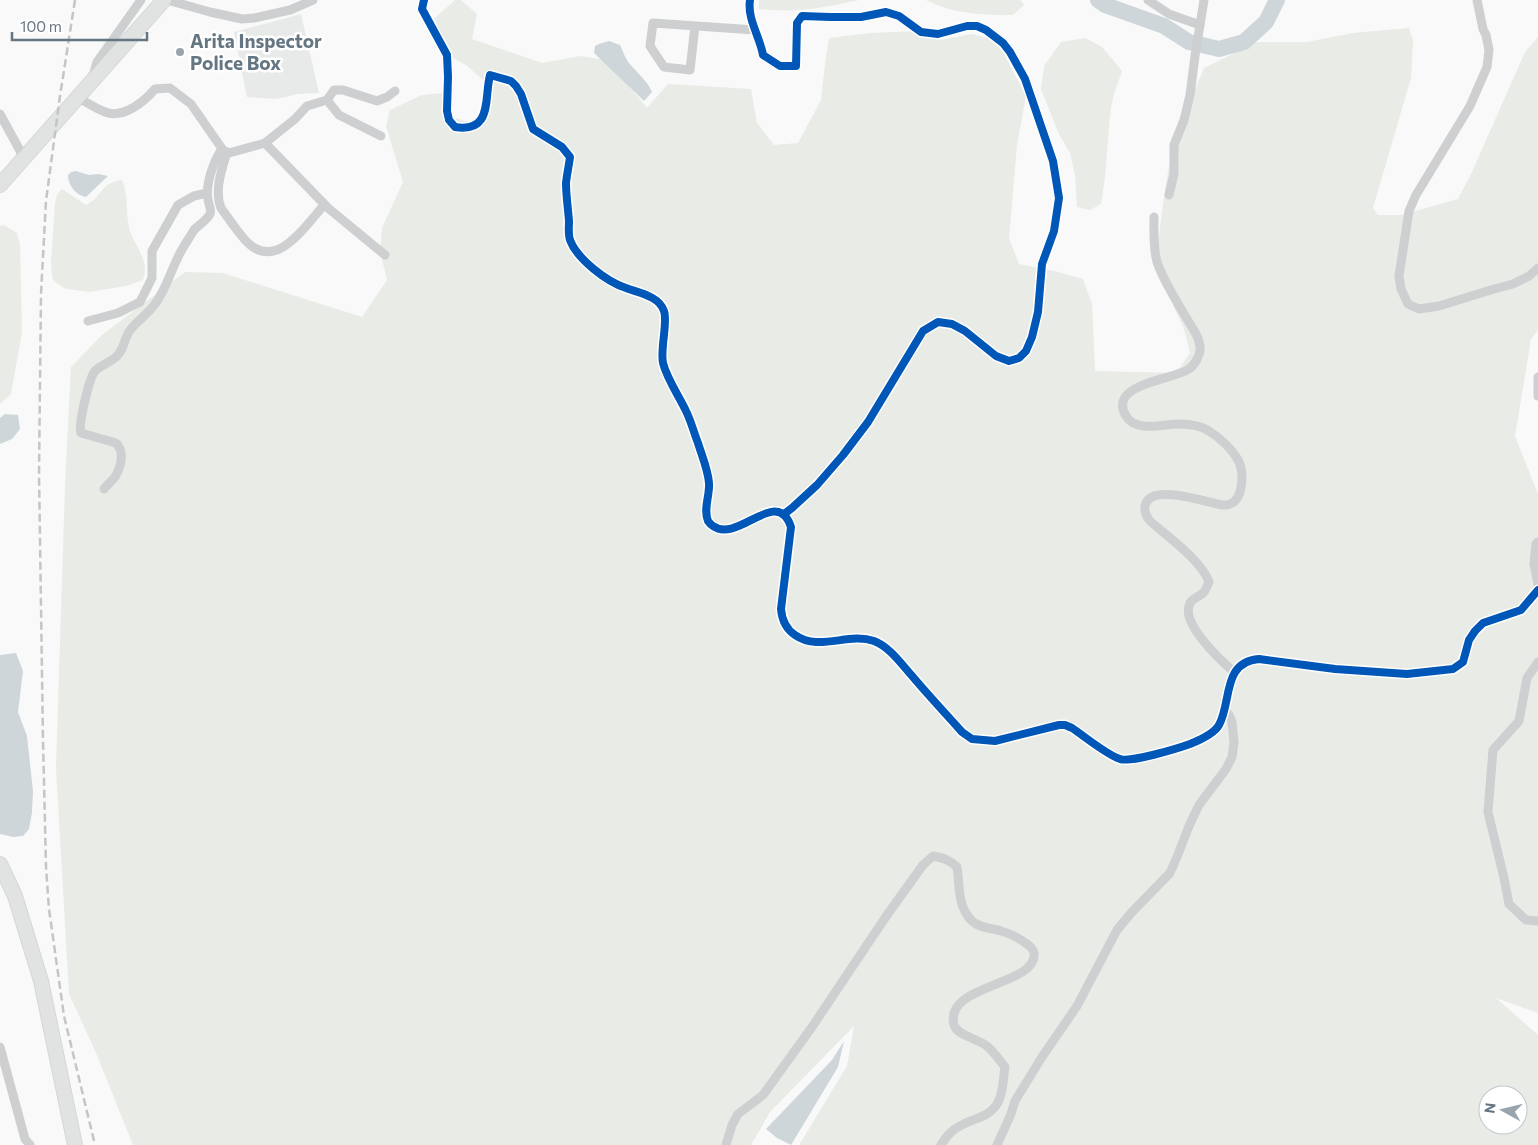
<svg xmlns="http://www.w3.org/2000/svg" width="1538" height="1145" font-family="Commissioner,sans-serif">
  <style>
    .built { fill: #e8e9e9 }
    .green { fill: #e8ebe6; fill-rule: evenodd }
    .water { fill: #ced6d9 }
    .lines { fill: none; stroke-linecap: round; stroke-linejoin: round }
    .river { stroke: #ced6d9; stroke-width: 16 }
    .highway-casing { stroke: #d5d6d6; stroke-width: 16 }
    .minor { stroke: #cecfd0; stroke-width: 9 }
    .highway { stroke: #e1e2e2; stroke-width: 14 }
    .rail { stroke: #c3c5c6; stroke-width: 2.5; stroke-dasharray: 8 4; stroke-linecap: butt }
    .cycleway-casing { stroke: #fff; stroke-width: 11 }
    .cycleway { stroke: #0057b8; stroke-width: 8 }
    .poi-dot { fill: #99a4ac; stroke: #fff; stroke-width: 2 }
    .labels { text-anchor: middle; stroke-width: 5; stroke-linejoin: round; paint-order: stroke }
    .poi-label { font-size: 19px; font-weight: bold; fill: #657683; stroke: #fff; text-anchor: start }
  </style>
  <rect width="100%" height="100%" fill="#f9f9f9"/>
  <polygon class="built" points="301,14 319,93 298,94 276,99 247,97 234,32"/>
  <g class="green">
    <path d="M 455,0 L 461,0 L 477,14 L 472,39 L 542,63 L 580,56 L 600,59 L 621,77 L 647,108 L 668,84 L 751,89 L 757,123 L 774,145 L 798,143 L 821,100 L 825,64 L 829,38 L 871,33 L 922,31 L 940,40 L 972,34 L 988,38 L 1002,50 L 1026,96 L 1017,145 L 1009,238 L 1019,264 L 1058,272 L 1083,279 L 1092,304 L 1095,371 L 1176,373 L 1190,353 L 1184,329 L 1155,266 L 1165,189 L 1174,139 L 1204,68 L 1257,42 L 1307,42 L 1353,33 L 1409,28 L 1413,41 L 1411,78 L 1373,208 L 1378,215 L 1401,215 L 1458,199 L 1472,172 L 1525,52 L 1538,37 L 1538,330 L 1531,339 L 1515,436 L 1538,494 L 1538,1013 L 1496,998 L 1538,1035 L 1538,1145 L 799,1145 L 847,1066 L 854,1026 L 770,1112 L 751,1145 L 133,1145 L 97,1055 L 69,994 L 56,768 L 65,486 L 71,367 L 102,335 L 185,272 L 223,273 L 362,317 L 387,280 L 380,251 L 382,228 L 403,182 L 386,126 L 390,110 L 422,95 L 442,93 L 453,117 L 468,122 L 477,118 L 480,109 L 484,81 L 466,65 L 442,52 L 435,18 ZM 1488,1095 L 1518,1095 L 1518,1125 L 1488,1125 Z"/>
    <path d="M 759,0 L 859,0 C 822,8 797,13 759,9 Z"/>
    <path d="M 926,0 L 1020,0 L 1024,5 L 1013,15 C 983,15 953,14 926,0 Z"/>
    <path d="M 1085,38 L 1102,47 L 1122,71 C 1118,83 1113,95 1111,108 C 1107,140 1107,173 1101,204 L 1090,210 L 1077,207 L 1075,175 L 1070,153 L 1058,132 L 1041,89 L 1044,66 L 1061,42 Z"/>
    <path d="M 122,180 C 129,196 125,214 130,231 C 136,248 150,261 143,280 L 126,286 L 89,292 L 66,289 L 55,282 L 52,277 L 51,262 L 55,203 L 57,195 L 62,189 L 86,205 C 104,196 98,184 122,180 Z"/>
    <polygon points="4,225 17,233 20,245 22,332 11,394 0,404 0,226"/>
  </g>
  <g class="water">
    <path d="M 609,41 L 620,45 C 623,51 625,58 629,63 C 637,73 647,80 652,92 L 644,101 L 594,53 L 595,46 L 599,44 Z"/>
    <path d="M 76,171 L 89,175 L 98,174 L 108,176 L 86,197 C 76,195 68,186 68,175 L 71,172 Z"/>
    <polygon points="5,414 18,415 20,429 12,439 0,444 0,418"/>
    <polygon points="16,653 23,671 18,712 27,736 33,791 32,812 29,829 23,836 13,837 0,834 0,655"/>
    <polygon points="844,1041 838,1067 791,1145 777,1138 766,1129 832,1060"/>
  </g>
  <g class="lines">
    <polyline class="river" points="1098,0 1105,5 1164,26 1189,42 1219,49 1244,42 1266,22 1277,0"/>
    <defs>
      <g id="highway">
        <polyline points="0,185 164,0"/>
        <polyline points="0,864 15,896 41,981 75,1145"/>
      </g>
    </defs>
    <use href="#highway" class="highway-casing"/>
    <g class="minor">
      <polyline points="167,0 210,12 242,19 254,18 290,10 313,0"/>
      <path d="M 424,0 L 422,9 L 447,55 L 448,77 L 447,111 L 449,120 L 455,127 C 493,133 484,98 490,75 L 511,81 L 516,86 L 521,94 L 533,129 L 562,147 L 570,157 C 569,165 567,174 566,183 C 566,195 568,208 569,221 C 569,227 568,234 570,240 C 577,259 607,282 626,288 C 639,293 659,296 664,311 C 668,322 660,349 663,363 C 667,379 679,396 686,411 C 691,421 694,433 698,443 C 702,456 708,470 709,483 C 710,495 703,509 708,521 C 710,524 710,524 713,526 C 738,544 777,485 791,527 L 781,609 C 782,621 786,629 795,635 C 819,652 848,632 874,641 C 890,647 902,665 913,677 C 929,696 946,714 962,732 L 972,739 L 995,741 L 1059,725 L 1065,725 L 1072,728 C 1084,736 1107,755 1120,759 C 1130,763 1179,748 1190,744 C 1200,740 1214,734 1219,725 C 1232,701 1222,662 1259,659 L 1335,669 L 1407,674 L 1453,669 L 1463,662 L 1469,640 L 1475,631 L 1483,623 L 1521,610 L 1538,590"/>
      <path d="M 750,0 C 747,19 760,37 763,55 L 780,66 L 796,66 L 797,23 L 802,16 L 830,17 L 861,17 L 886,12 L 899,16 L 921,32 L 938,34 L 967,26 L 977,26 L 986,30 L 1003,43 L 1010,52 L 1025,79 L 1053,161 L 1059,198 L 1054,231 L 1042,264 L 1038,312 L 1032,337 L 1026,351 L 1019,358 L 1009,361 L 996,356 L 965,331 L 952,324 L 938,322 L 923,331 L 868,422 L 843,455 L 817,485 L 792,508 L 784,514"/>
      <polyline points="1148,0 1169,14 1200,25"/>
      <polyline points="1477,0 1483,29 1486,35 1489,50 1487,67 1470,106 1416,195 1409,211 1399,276 1401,289 1408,304 1419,309 1439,306 1494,289 1513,284 1529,276 1538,268"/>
      <polyline points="695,26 690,70 664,67 650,46 653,23 755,30"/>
      <polyline points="93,76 97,62 141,0"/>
      <path d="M 77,97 C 86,102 95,108 105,112 C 123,119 144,102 155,89 L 170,88 L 191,104 L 223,150 L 229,153 L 265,143 L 295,119 L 307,106 L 327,100 L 334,90 L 343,90 L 377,101 L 387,97 L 395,91"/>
      <polyline points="327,100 339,115 381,136"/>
      <polyline points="0,114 24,158"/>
      <polyline points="265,143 328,208 385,255"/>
      <path d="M 227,152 C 222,169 214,190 221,208 C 229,219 237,231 246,241 C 276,273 306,225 324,205"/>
      <polyline points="1169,195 1174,174 1174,145 1184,120 1190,95 1195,56 1204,0"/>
      <path d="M 1154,217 C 1154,232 1153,247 1157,262 C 1163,280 1177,302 1187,319 C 1191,326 1198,335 1199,342 C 1201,348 1201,352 1198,357 C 1196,362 1193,366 1189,369 C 1174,380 1107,383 1126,416 C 1136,433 1164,424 1179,424 C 1189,424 1200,425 1209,431 C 1219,437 1232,449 1238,460 C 1244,471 1244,499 1230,504 C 1229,505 1223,505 1222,505 C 1206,502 1154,484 1146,503 C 1143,510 1146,516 1150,521 C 1167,536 1202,561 1209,582 C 1207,586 1206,590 1203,593 C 1199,597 1190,599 1189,606 C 1183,625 1220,660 1234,672"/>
      <polyline points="88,321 118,313 140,302 152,278 152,251 178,205 194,196 207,193"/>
      <polyline points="1538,377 1538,396"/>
      <path d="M 104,489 C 107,485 112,481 115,477 C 121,467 125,452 116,443 L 81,433 C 78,425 89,378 95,371 C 101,365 111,362 117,356 C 125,348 124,337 131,329 C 138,320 148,314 155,304 C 168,287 172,265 184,246 C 187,241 191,235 194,230 C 199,225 207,220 210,214 C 212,209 208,204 208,199 C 205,185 214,160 222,149"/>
      <polyline points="1538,542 1536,544 1534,564 1538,584"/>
      <polyline points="1538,662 1527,678 1519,721 1493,750 1488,812 1504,878 1509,904 1526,920 1538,921"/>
      <polyline points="0,1047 25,1139 30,1145"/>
      <path d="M 726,1145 L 732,1125 L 738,1114 L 763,1095 L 812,1027 L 887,915 L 923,865 L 933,856 C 943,858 950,860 957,867 C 960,886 957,906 972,921 C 979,928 992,928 1001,931 C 1009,933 1033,944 1034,953 C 1038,986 943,984 954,1025 C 957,1036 980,1039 988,1047 C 994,1052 1000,1061 1005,1067 C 1003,1080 1003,1099 994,1108 C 986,1118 971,1119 960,1126 C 951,1130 946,1137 941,1145"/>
      <polyline points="997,1145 1011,1114 1015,1101 1042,1057 1077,1006 1117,930 1132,912 1170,873 1177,857 1189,826 1199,805 1226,769 1232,757 1234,742 1232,722 1229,715 1224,710"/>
    </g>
    <use href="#highway" class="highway"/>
    <polyline class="rail" points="75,0 60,96 46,201 41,294 39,473 43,740 46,867 49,909 64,1016 95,1145"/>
    <defs>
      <g id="cycleway">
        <path d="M 424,0 L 422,9 L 447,55 L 448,77 L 447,111 L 449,120 L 455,127 C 493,133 484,98 490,75 L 511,81 L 516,86 L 521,94 L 533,129 L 562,147 L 570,157 C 569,165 567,174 566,183 C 566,195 568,208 569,221 C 569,227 568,234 570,240 C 577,259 607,282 626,288 C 639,293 659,296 664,311 C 668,322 660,349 663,363 C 667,379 679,396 686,411 C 691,421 694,433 698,443 C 702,456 708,470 709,483 C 710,495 703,509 708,521 C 710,524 710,524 713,526 C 738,544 777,485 791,527 L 781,609 C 782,621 786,629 795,635 C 819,652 848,632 874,641 C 890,647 902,665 913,677 C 929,696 946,714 962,732 L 972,739 L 995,741 L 1059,725 L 1065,725 L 1072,728 C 1084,736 1107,755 1120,759 C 1130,763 1179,748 1190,744 C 1200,740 1214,734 1219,725 C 1232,701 1222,662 1259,659 L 1335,669 L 1407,674 L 1453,669 L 1463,662 L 1469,640 L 1475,631 L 1483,623 L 1521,610 L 1538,590"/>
        <path d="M 750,0 C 747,19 760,37 763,55 L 780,66 L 796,66 L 797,23 L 802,16 L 830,17 L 861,17 L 886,12 L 899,16 L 921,32 L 938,34 L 967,26 L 977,26 L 986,30 L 1003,43 L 1010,52 L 1025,79 L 1053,161 L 1059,198 L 1054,231 L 1042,264 L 1038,312 L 1032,337 L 1026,351 L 1019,358 L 1009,361 L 996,356 L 965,331 L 952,324 L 938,322 L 923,331 L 868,422 L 843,455 L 817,485 L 792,508 L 784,514"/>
      </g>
    </defs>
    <use href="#cycleway" class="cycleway-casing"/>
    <use href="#cycleway" class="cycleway"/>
  </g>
  <circle class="poi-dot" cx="180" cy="52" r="5"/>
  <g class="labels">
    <g class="poi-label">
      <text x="190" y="48">Arita Inspector<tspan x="190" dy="22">Police Box</tspan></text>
    </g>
  </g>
  <g transform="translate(1503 1110) rotate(278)"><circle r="24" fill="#ffffff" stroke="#c1c8cd"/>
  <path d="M0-4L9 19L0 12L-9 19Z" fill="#99a4ac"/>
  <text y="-8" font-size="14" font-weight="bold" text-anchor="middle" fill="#657683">N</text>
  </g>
  <path d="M12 32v8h135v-8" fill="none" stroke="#657683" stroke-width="2.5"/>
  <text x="20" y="32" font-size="15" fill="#657683" stroke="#ffffff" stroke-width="4" paint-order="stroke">100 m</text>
</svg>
